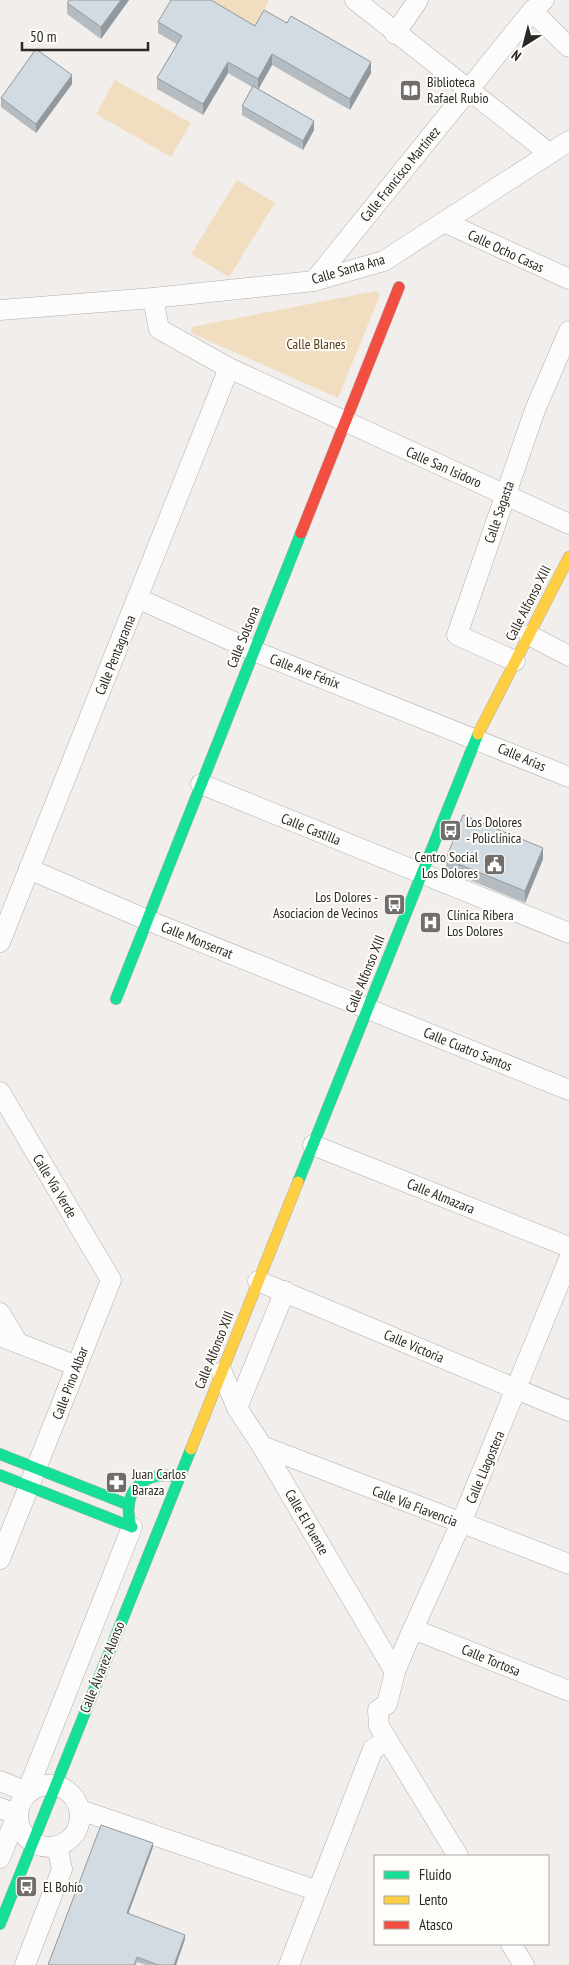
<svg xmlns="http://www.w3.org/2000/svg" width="569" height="1965" font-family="'PT Sans Narrow',sans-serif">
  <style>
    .green { fill: #f1dec1 }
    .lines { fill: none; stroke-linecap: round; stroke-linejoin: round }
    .street-casing { stroke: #b0aeab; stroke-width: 21 }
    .fast-casing { stroke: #b0aeab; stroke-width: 12 }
    .slow-casing { stroke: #b0aeab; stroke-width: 12 }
    .jam-casing { stroke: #b0aeab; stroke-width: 12 }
    .street { stroke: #fdfcfc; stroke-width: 20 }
    .fast { stroke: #16e098; stroke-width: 11 }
    .slow { stroke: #ffcf43; stroke-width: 11 }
    .jam { stroke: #f24e42; stroke-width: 11 }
    .wall { fill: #b4bcc2 }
    .shaded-wall { fill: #92999e }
    .building { fill: #d1dbe1; stroke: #92999e }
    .labels { text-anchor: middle; stroke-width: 4; stroke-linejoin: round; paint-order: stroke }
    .poi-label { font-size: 14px; fill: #2a2826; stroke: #fffdfa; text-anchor: start }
    .street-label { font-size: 14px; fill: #2a2826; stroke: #fffdfa }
    .park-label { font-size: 14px; fill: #553d13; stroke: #fffdfa }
  </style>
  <rect width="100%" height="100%" fill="#f1eeeb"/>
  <g class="green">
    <polygon points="208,0 269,0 255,26"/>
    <polygon points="115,80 191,123 171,157 96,114"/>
    <polygon points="237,180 275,203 229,277 191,254"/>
    <polygon points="376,291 380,295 338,398 191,333 192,327"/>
  </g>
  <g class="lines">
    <defs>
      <g id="street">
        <polyline points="355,0 549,153"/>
        <polyline points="532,11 569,47"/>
        <polyline points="395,34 418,0"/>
        <polyline points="444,222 569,279"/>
        <polyline points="314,281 532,11 544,0"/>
        <polyline points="153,298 159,329 229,368 569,524"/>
        <polyline points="0,310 153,298 314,281 384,261 569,141"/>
        <polyline points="137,598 254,651 569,777"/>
        <polyline points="529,635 569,656"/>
        <polyline points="515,661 457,635 535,410 569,331"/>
        <polyline points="201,784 569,933"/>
        <polyline points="29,869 147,920 569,1090"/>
        <polyline points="0,942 229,368"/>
        <polyline points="0,1092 111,1280 0,1559"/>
        <polyline points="313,1145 569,1247"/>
        <polyline points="258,1281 569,1411"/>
        <polyline points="0,1313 18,1343"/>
        <polyline points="0,1336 77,1366"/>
        <polyline points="222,1372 237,1408 262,1446 395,1672"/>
        <polyline points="237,1408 285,1291"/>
        <polyline points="262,1446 569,1564"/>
        <polyline points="413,1629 569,1691"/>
        <polyline points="0,1781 27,1792 132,1527"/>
        <circle cx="49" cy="1816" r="31"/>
        <polyline points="0,1808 17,1815 0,1858"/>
        <polyline points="80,1810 318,1891"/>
        <polyline points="458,1856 379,1726 378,1710 387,1704 395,1672 409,1638 461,1523 569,1259"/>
        <polyline points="511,1944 524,1965"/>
        <polyline points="25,1965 62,1869 57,1846"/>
        <polyline points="289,1965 373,1749 387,1740"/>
      </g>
      <g id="fast">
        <polyline points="116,999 301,533"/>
        <polyline points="298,1182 478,734"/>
        <polyline points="0,1454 129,1505"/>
        <polyline points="0,1475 132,1527"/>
        <path d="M 130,1522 C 122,1488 148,1470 179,1477"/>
        <polyline points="0,1924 191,1449"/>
      </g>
      <g id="slow">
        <polyline points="478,734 569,557"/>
        <polyline points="191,1449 298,1182"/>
      </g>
      <polyline id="jam" points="301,533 399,287"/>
    </defs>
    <use href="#street" class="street-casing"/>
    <use href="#fast" class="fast-casing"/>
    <use href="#slow" class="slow-casing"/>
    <use href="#jam" class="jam-casing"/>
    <use href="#street" class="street"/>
    <use href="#fast" class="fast"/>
    <use href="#slow" class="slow"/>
    <use href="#jam" class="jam"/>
  </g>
  <g class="wall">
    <polygon points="129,0 101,39 67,14 67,3"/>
    <polygon points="158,22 255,26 371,73 350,110 272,65 258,89 314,130 303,150 242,115 242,106 252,87 228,73 203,115 157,89 157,78 177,44 158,33"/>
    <polygon points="72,84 36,133 1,107 1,98"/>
    <polygon points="446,859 543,859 525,903 446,870"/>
    <polygon points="153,1847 128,1914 185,1939 176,1965 146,1965 137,1962 136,1965 48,1965"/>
  </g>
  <g class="shaded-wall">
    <polygon points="121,0 129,0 101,39 101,27"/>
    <polygon points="272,54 272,65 258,90 258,79"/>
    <polygon points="228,62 228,73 203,115 203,104"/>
    <polygon points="371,62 371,73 350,110 350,99"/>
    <polygon points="72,75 72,84 36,133 36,124"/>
    <polygon points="314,121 314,130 303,150 303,141"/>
    <polygon points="543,848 543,859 525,903 525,891"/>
    <polygon points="153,1843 153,1847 127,1917 127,1913"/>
    <polygon points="185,1935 185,1939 176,1965 174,1965"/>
  </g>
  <g class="building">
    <polygon points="69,0 121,0 101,27 67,3"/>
    <polygon points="171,0 211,0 255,26 264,10 287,23 291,16 371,62 350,99 272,54 258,79 228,62 203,104 157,78 182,36 158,22"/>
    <polygon points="36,49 72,75 36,124 1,98"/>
    <polygon points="253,86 314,121 303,141 242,106"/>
    <polygon points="463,815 543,848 525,891 446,859"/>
    <polygon points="101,1825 153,1843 127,1913 185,1935 174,1965 158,1965 137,1957 134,1965 48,1965"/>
  </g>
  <defs>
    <symbol id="library-square" viewBox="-11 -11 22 22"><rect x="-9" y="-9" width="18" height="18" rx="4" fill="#706d6b" stroke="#fffdfa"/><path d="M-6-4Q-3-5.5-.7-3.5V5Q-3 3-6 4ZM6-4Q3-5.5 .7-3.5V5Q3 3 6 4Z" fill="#fff"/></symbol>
    <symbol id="bus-square" viewBox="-11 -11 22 22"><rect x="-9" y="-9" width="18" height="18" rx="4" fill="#706d6b" stroke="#fffdfa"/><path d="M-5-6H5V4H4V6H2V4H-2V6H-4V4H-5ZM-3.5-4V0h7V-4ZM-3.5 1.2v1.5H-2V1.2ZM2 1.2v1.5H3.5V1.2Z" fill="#fff"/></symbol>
    <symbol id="civic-square" viewBox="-11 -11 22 22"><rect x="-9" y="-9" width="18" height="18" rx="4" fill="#706d6b" stroke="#fffdfa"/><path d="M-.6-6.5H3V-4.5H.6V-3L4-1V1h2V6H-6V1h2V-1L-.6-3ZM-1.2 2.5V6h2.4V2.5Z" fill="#fff"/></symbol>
    <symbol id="hospital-square" viewBox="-11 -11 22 22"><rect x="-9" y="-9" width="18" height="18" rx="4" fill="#706d6b" stroke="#fffdfa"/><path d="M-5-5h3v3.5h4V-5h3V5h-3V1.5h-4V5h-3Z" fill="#fff"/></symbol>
    <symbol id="pharmacy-square" viewBox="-11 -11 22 22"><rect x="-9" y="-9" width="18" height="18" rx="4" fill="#706d6b" stroke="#fffdfa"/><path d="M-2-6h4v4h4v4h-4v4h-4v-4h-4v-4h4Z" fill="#fff"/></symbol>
  </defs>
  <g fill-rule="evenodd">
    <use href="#library-square" x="398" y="78" width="25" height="25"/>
    <use href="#bus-square" x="438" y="818" width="25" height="25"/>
    <use href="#civic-square" x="482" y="852" width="25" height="25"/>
    <use href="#bus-square" x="382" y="892" width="25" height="25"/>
    <use href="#hospital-square" x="418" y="910" width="25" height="25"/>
    <use href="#pharmacy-square" x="104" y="1470" width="25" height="25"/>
    <use href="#bus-square" x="14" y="1874" width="25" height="25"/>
  </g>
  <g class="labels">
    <g class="poi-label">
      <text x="427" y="87">Biblioteca<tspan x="427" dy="16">Rafael Rubio</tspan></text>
      <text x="466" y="827">Los Dolores<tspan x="466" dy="16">- Policlínica</tspan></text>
      <text x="478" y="862" text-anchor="end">Centro Social<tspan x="478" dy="16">Los Dolores</tspan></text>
      <text x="378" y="902" text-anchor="end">Los Dolores -<tspan x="378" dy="16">Asociacion de Vecinos</tspan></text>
      <text x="447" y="920">Clínica Ribera<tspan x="447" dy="16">Los Dolores</tspan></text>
      <text x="132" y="1479">Juan Carlos<tspan x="132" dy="16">Baraza</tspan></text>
      <text x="43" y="1892">El Bohío</text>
    </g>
    <g class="street-label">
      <text transform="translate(400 174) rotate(-51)" y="5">Calle Francisco Martínez</text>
      <text transform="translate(506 251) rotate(25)" y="5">Calle Ocho Casas</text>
      <text transform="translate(348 269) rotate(-16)" y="5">Calle Santa Ana</text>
      <text transform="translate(444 467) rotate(24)" y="5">Calle San Isidoro</text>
      <text transform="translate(499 512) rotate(-71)" y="5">Calle Sagasta</text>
      <text transform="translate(528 603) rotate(-63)" y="5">Calle Alfonso XIII</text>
      <text transform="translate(243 637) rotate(-68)" y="5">Calle Solsona</text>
      <text transform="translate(115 655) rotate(-68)" y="5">Calle Pentagrama</text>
      <text transform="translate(305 671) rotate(21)" y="5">Calle Ave Fénix</text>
      <text transform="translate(522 757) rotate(23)" y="5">Calle Arias</text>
      <text transform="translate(311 829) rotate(22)" y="5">Calle Castilla</text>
      <text transform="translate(197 940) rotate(22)" y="5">Calle Monserrat</text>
      <text transform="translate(365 974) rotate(-68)" y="5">Calle Alfonso XIII</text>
      <text transform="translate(468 1049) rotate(22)" y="5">Calle Cuatro Santos</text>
      <text transform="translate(55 1186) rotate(59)" y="5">Calle Vía Verde</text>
      <text transform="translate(441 1196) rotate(22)" y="5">Calle Almazara</text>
      <text transform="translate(414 1346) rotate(23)" y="5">Calle Victoria</text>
      <text transform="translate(214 1350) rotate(-68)" y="5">Calle Alfonso XIII</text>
      <text transform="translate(70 1383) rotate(-69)" y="5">Calle Pino Albar</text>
      <text transform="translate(485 1467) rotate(-67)" y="5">Calle Llagostera</text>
      <text transform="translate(415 1506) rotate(21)" y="5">Calle Vía Flavencia</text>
      <text transform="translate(307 1522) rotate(60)" y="5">Calle El Puente</text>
      <text transform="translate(491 1660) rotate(22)" y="5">Calle Tortosa</text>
      <text transform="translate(102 1667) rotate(-68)" y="5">Calle Álvarez Alonso</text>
    </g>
    <g class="park-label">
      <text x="316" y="349">Calle Blanes</text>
    </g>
  </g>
  <rect x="374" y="1855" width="175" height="90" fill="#fffdfa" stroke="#aaa8a5"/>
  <rect x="384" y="1871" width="25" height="8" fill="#16e098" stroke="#aaa8a5"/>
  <text x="419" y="1880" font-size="15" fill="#2a2826">Fluido</text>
  <rect x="384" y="1896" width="25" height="8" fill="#ffcf43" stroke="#aaa8a5"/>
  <text x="419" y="1905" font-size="15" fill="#2a2826">Lento</text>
  <rect x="384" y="1921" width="25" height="8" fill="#f24e42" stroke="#aaa8a5"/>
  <text x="419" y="1930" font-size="15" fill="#2a2826">Atasco</text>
  <g transform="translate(524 45) rotate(216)" stroke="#fffdfa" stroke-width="4" paint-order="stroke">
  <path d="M0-4L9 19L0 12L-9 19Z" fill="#2a2826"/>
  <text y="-8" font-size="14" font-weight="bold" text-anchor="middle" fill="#2a2826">N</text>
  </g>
  <path d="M22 42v8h126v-8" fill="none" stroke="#2a2826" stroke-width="2.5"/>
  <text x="30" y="42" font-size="15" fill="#2a2826" stroke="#fffdfa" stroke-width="4" paint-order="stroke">50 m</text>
</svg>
